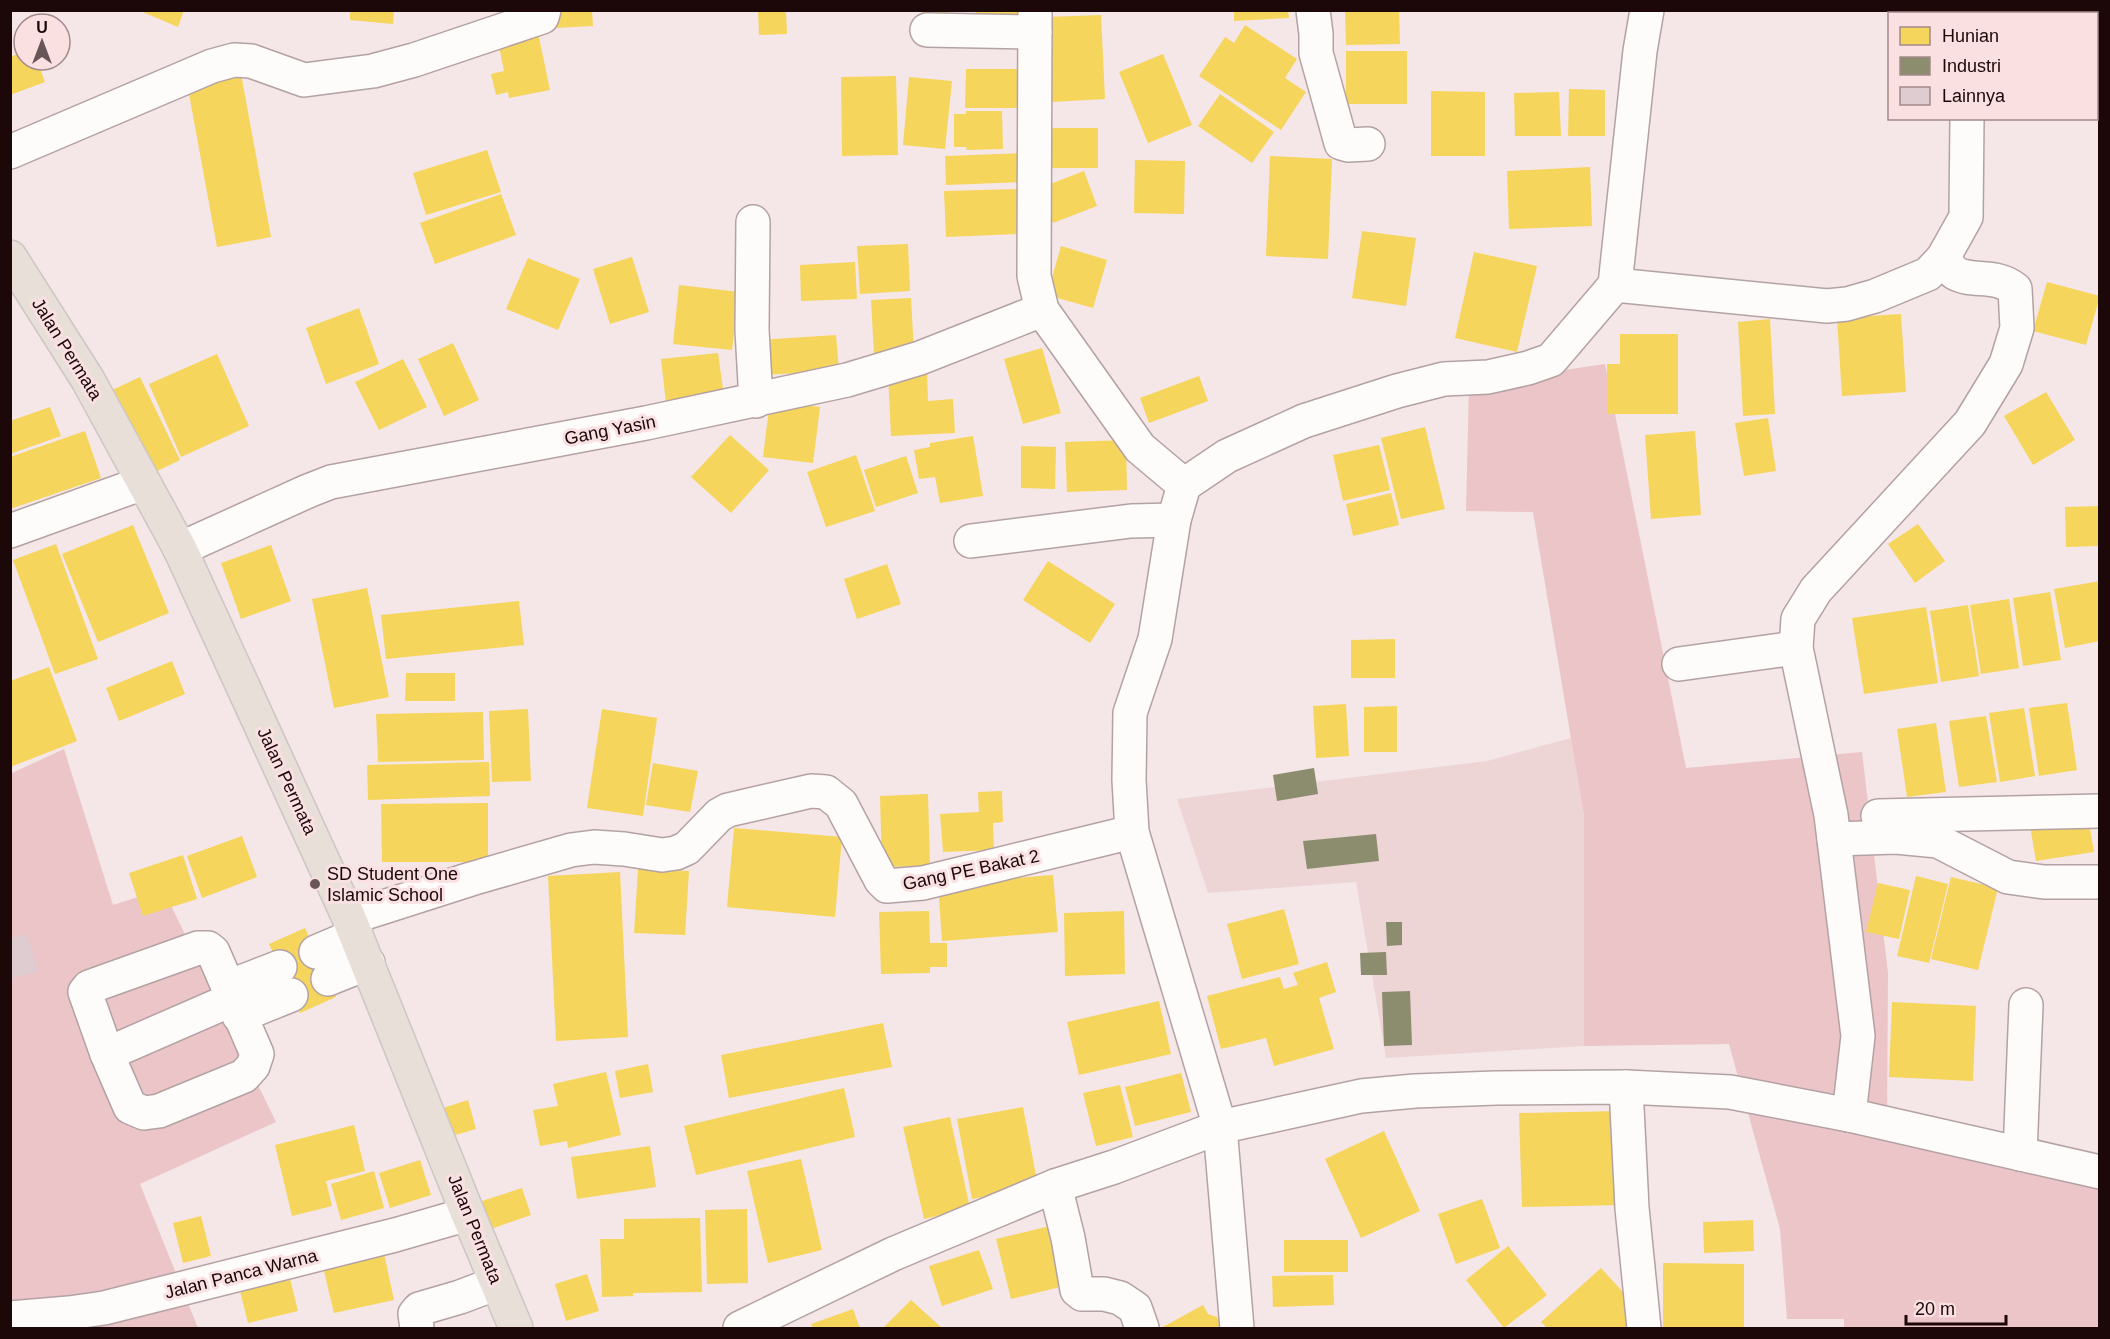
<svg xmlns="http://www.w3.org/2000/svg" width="2110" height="1339" font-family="Arial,sans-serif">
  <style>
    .built { fill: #edd5d6 }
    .green { fill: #ebc5c8 }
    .homes { fill: #f6d55c }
    .industry { fill: #8c8c6e }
    .building { fill: #deccd0 }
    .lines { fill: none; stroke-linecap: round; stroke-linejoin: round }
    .minor-casing { stroke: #b4a2a3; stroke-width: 36 }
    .major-casing { stroke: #cec5c5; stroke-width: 36 }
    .minor { stroke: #fefbfb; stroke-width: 33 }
    .major { stroke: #e7dfd8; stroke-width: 33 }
    .poi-dot { fill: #685557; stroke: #fbe0e1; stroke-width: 2 }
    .labels { text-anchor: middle; stroke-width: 6; stroke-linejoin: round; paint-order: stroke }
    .street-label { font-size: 18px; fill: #1c0709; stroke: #fbe0e1 }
    .poi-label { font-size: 18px; fill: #1c0709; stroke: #fbe0e1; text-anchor: start }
  </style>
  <rect width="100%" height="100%" fill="#f5e6e7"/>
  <polygon class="built" points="1571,738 1584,816 1584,1046 1386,1058 1356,882 1208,893 1177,799 1487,761"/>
  <g class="green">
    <polygon points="1605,364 1686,768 1862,752 1888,973 1887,1124 2099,1172 2099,1328 1844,1328 1844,1319 1787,1319 1780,1229 1729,1044 1584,1046 1584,816 1533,512 1466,511 1469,384"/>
    <polygon points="64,749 113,905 163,889 276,1122 140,1184 198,1328 11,1328 10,774"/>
  </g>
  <g class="homes">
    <polygon points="138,10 184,10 178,27"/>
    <polygon points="350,10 394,10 393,24 350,20"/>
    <polygon points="554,10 592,10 593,26 555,28"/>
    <polygon points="758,10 786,10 787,34 759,35"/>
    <rect x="921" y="10" width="27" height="15"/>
    <polygon points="976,10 1020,10 1019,16 975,15"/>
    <polygon points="1234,10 1288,10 1289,18 1234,21"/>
    <polygon points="1345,10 1399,10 1400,44 1346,45"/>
    <rect x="2027" y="10" width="32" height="4"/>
    <polygon points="2071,10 2100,10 2100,66 2096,66 2096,14 2071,14"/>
    <polygon points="1101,15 1105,99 1051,102 1047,17"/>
    <polygon points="1245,25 1297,59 1285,78 1306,92 1281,130 1199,76 1225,37 1234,43"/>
    <polygon points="537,28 550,90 509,98 508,92 496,95 491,74 504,71 497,37"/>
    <polygon points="24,51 24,60 37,60 45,82 10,95 10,57"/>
    <rect x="1346" y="51" width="61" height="53"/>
    <polygon points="1163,54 1192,125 1148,143 1119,72"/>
    <polygon points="966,69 1031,69 1030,108 965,108"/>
    <polygon points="241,74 271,237 217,247 187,83"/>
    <polygon points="896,76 898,155 842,156 841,77"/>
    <polygon points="909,77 952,81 945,149 903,145"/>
    <polygon points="1569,89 1605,90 1605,136 1568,136"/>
    <polygon points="1431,91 1485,92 1485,156 1431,156"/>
    <polygon points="1559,92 1561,136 1515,136 1514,93"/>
    <polygon points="1220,94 1274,132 1252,163 1198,126"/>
    <polygon points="966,111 1002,111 1003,149 967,150 966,147 954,147 954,114 966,114"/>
    <rect x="1048" y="128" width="50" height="40"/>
    <polygon points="487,150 501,192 426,215 413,173"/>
    <polygon points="1022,153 1023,182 946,185 945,156"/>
    <polygon points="1270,156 1332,159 1328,259 1266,256"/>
    <polygon points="1135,160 1185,161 1184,214 1134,213"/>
    <polygon points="1590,167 1592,226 1509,229 1507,171"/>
    <polygon points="1084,171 1097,206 1053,223 1040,188"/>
    <polygon points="1018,189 1021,234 946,237 944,191"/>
    <polygon points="501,194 516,235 435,264 420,223"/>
    <polygon points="1362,231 1416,238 1406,306 1352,298"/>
    <polygon points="908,244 910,291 860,294 857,246"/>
    <polygon points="1061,246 1107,260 1093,308 1047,295"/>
    <polygon points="1474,252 1537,266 1517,352 1455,338"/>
    <polygon points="632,257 649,312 610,324 593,269"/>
    <polygon points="528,258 580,279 558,330 506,309"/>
    <polygon points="855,262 857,299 801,301 800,265"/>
    <polygon points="2047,282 2100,296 2086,345 2033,331"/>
    <polygon points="679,285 739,292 732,350 673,344"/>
    <polygon points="911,298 914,352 874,354 871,300"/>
    <polygon points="359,308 379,364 326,384 306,328"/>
    <polygon points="1901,314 1906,392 1842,396 1837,318"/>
    <polygon points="1770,319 1775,414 1743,416 1738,322"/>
    <polygon points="1620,334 1678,334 1678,414 1607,414 1607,364 1620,364"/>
    <polygon points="836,335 839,371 761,375 759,340"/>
    <polygon points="453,343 479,400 444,416 418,359"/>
    <polygon points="1042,348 1061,413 1023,424 1004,359"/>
    <polygon points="718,353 724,396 666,403 661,359"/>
    <polygon points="217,354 249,426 181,457 149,384"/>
    <polygon points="403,359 427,407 379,430 355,382"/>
    <polygon points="927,372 928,401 953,399 955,433 891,436 888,374"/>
    <polygon points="1199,376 1208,401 1149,423 1140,398"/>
    <polygon points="140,377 180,460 149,475 110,391"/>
    <polygon points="2046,392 2075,440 2033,465 2004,416"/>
    <polygon points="770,401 820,407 813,463 763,457"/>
    <polygon points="50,407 61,436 10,454 10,421"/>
    <polygon points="1768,418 1776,471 1744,476 1735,423"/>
    <polygon points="1425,427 1445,509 1401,519 1381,438"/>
    <polygon points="85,431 101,478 10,509 10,457"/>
    <polygon points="1695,431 1701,515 1651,519 1645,435"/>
    <polygon points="730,435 769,470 731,513 691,477"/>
    <polygon points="973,436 983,496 940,503 935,477 919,479 914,450 930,447 930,443"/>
    <polygon points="1126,440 1127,490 1067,492 1065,442"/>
    <polygon points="1379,445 1390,490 1343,501 1333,455"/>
    <polygon points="1021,446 1056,447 1055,489 1021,488"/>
    <polygon points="856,455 875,511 826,527 807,472"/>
    <polygon points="906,456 918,493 876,507 864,470"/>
    <polygon points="1391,493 1399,525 1353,536 1346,504"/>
    <polygon points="2100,506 2100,546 2066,547 2065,507"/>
    <polygon points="1918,524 1945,561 1915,583 1888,544"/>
    <polygon points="133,525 169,613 98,642 62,554"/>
    <polygon points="56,544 98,659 55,674 13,560"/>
    <polygon points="271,545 291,601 241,619 221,563"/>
    <polygon points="1048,561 1115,604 1090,643 1023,600"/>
    <polygon points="887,564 901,604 857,619 844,579"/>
    <polygon points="2100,581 2100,641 2065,648 2054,589"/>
    <polygon points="367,588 389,697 334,708 312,599"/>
    <polygon points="2050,592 2061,660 2023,666 2013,598"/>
    <polygon points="2009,599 2019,668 1981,674 1970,605"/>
    <polygon points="519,601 524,645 386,659 381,615"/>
    <polygon points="1968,605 1979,676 1941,682 1930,611"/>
    <polygon points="1926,607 1938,683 1864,694 1852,618"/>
    <polygon points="1395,639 1395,678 1351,678 1351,640"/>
    <polygon points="172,661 185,694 119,721 106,688"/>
    <polygon points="49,667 77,741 10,767 10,681"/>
    <polygon points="406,673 455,673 455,701 405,701"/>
    <polygon points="2067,703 2077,770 2039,776 2029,708"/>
    <polygon points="1346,704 1349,756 1316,758 1313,706"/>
    <polygon points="1397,706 1397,752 1364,752 1364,707"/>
    <polygon points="2024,708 2035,776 2000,782 1989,713"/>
    <polygon points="528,709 531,781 492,782 489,711"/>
    <polygon points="602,709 657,718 643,816 587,808"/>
    <polygon points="483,712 484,760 378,762 376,714"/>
    <polygon points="1986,716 1997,782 1959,787 1949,721"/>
    <polygon points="1936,723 1946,792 1907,797 1897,729"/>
    <polygon points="489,762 490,796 368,800 367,765"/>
    <polygon points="653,763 698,771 690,812 646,805"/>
    <polygon points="1002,791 1003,822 993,823 994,850 943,852 940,814 979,812 978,792"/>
    <polygon points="928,794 930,866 882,867 880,796"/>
    <polygon points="488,803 488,862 382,862 381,804"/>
    <polygon points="2088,817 2094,852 2036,861 2030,826"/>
    <polygon points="734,828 842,837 835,917 727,907"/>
    <polygon points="242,836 257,877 202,898 187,856"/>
    <polygon points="183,855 197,899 143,916 129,873"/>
    <polygon points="638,869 689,871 685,935 634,933"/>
    <polygon points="620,872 628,1037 556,1041 548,876"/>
    <polygon points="1053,875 1058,932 942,941 938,884"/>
    <polygon points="1916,876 1948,884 1929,963 1897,956"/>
    <polygon points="1951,877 1998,888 1978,970 1931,959"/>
    <polygon points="1878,883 1910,890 1899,939 1866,932"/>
    <polygon points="1284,909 1299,964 1242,979 1227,924"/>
    <polygon points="929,911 930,943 947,943 947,967 930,967 930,973 881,974 879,912"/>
    <polygon points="1124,911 1125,974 1065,976 1064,913"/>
    <polygon points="305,928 336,997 300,1013 269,944"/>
    <polygon points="1327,962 1336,992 1319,998 1334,1049 1274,1066 1266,1038 1221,1049 1207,996 1280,977 1284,989 1298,985 1293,973"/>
    <polygon points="1159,1001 1171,1054 1079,1075 1067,1022"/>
    <polygon points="1892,1002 1976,1006 1973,1081 1889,1077"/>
    <polygon points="883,1023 892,1067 729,1098 721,1055"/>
    <polygon points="648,1064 653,1092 620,1098 615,1071"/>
    <polygon points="606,1072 621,1135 568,1148 567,1141 540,1146 533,1110 558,1106 553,1084"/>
    <polygon points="1181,1073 1191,1112 1135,1126 1125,1087"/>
    <polygon points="1120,1085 1133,1137 1096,1146 1083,1093"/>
    <polygon points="844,1088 855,1137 696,1175 684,1126"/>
    <polygon points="468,1100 476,1129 445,1138 437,1110"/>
    <polygon points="1023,1107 1038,1186 972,1199 957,1119"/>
    <polygon points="1621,1111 1624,1205 1522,1207 1519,1113"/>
    <polygon points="950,1117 970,1208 924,1219 903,1127"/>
    <polygon points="354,1125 365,1171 326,1181 332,1206 292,1216 275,1145"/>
    <polygon points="1384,1131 1420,1211 1361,1238 1325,1159"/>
    <polygon points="650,1146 656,1187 577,1199 571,1157"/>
    <polygon points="801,1159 822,1250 768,1263 747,1171"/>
    <polygon points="420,1160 431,1195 390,1208 379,1173"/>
    <polygon points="374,1171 384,1208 341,1220 331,1184"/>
    <polygon points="522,1188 531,1215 491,1229 482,1201"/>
    <polygon points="1482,1199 1500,1248 1456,1264 1438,1214"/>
    <polygon points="747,1209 748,1283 707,1284 705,1210"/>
    <polygon points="201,1216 211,1256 183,1263 173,1223"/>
    <polygon points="700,1218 702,1292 633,1293 633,1296 602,1297 600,1239 624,1239 624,1219"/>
    <polygon points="1753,1220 1754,1251 1704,1253 1703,1222"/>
    <polygon points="1058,1224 1073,1284 1011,1299 996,1239"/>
    <rect x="1284" y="1240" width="64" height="32"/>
    <polygon points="1508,1246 1547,1295 1504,1328 1466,1280"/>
    <polygon points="383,1249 394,1300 334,1313 322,1263"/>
    <polygon points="979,1250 993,1289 942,1306 929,1266"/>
    <polygon points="286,1263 298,1311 248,1323 236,1275"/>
    <polygon points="1663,1263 1744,1264 1744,1328 1663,1328"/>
    <polygon points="1601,1268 1642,1313 1626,1328 1547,1328 1541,1322"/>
    <polygon points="587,1274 599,1311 566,1321 555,1284"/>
    <polygon points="1333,1275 1334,1305 1273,1307 1272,1276"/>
    <polygon points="911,1300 942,1328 883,1328"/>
    <polygon points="1203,1305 1208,1314 1217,1317 1222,1328 1161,1328"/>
    <polygon points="853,1309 860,1328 813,1328 811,1324"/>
  </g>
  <g class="industry">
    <polygon points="1314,768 1318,794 1277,801 1273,775"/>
    <polygon points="1376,834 1379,861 1307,869 1303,841"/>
    <polygon points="1386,922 1402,922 1402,945 1387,946"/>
    <polygon points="1386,952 1387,975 1361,975 1360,953"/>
    <polygon points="1410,991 1412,1045 1384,1046 1382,992"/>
  </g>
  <polygon class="building" points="27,934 38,971 10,979 10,939"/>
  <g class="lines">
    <defs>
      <g id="minor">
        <polyline points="1035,10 1034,276 1042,310 1140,448 1184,485"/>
        <polyline points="1313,10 1316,34 1316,53 1341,143 1348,145 1368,144"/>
        <polyline points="1969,14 1969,10"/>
        <polyline points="927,30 1035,32"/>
        <polyline points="10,152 212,66 234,60 251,61 304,80 373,71 414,60 542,17 544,10"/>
        <polyline points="753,222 752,330 756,401"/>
        <polyline points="1615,285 1827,306 1847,304 1875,296 1928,274 1943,258 1966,217 1967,118"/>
        <polyline points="10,531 143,483"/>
        <polyline points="971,541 1131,521 1174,520"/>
        <polyline points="180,549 308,491 331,482 646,423 847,380 920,358 1042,310"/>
        <polyline points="1679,664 1796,648"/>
        <polyline points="1878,816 2100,811"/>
        <polyline points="1834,839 1896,837 1938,841 2008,877 2044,882 2100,882"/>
        <polyline points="349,918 471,879 571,850 594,847 624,849 662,855 676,853 687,848 719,815 728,810 811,791 826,792 841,804 881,880 887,886 923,883 1132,832"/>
        <polygon points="198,948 208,948 213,952 257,1054 253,1066 244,1076 159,1111 144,1113 130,1107 107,1054 85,992 89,987"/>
        <polyline points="316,952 356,935"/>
        <polyline points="328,979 368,963"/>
        <polyline points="228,987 280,967"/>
        <polyline points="239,1016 291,995"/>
        <polyline points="107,1054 233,999"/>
        <polyline points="1626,1087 1632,1208 1644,1328"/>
        <path d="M 1849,1115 L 1858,1036 L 1831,815 L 1796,648 L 1798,619 L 1816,590 L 1970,423 L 2006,364 L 2017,328 L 2015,289 C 1995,273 1972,283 1955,273 C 1951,270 1947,262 1943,258"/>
        <polyline points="2020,1154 2026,1005"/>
        <polyline points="1055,1186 1068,1238 1077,1290 1082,1294 1104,1294 1120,1298 1135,1308 1142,1328"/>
        <polyline points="10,1318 69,1313 104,1308 395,1235 468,1214"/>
        <polyline points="417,1328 415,1314 419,1309 460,1297 497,1283"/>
        <polyline points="740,1328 893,1254 1055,1186 1114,1167 1220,1127 1361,1096 1415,1091 1496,1088 1626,1087 1730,1092 1849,1115 2100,1172"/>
        <polyline points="1237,1328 1220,1127 1132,832 1129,780 1130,713 1155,639 1174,520 1184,485 1227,456 1304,421 1397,391 1444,379 1488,377 1528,368 1551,360 1615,285 1640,51 1647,10"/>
      </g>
      <polyline id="major" points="10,257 88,380 180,549 349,918 468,1214 516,1328"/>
    </defs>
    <use href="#minor" class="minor-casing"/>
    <use href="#major" class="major-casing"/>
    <use href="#minor" class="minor"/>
    <use href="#major" class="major"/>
  </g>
  <circle class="poi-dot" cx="315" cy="884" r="6"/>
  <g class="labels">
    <g class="street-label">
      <text transform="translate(67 349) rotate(58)" y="6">Jalan Permata</text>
      <text transform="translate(610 430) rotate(-11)" y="6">Gang Yasin</text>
      <text transform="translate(287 781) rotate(65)" y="6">Jalan Permata</text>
      <text transform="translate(971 870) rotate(-12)" y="6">Gang PE Bakat 2</text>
      <text transform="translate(475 1229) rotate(68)" y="6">Jalan Permata</text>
      <text transform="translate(241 1274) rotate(-14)" y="6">Jalan Panca Warna</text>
    </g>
    <g class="poi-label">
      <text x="327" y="880">SD Student One<tspan x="327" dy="21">Islamic School</tspan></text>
    </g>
  </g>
  <rect width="2110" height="1339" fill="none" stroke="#1c0709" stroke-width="24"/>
  <rect x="1888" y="12" width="210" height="108" fill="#fbe0e1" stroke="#a2898b" stroke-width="1.5"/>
  <rect x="1900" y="27" width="30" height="18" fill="#f6d55c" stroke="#a2898b" stroke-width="1.5"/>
  <text x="1942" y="42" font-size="18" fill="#1c0709">Hunian</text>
  <rect x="1900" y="57" width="30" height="18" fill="#8c8c6e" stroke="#a2898b" stroke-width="1.5"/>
  <text x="1942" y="72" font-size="18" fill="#1c0709">Industri</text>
  <rect x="1900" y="87" width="30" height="18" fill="#deccd0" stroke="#a2898b" stroke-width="1.5"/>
  <text x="1942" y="102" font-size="18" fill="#1c0709">Lainnya</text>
  <g transform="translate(42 42)"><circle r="28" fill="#fbe0e1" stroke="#a2898b" stroke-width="1.5"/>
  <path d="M0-4.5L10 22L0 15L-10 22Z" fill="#685557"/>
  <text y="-9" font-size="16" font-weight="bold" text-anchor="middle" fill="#1c0709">U</text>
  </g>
  <path d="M1906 1315v9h100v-9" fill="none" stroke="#1c0709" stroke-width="3"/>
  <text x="1915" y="1315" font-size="18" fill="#1c0709" stroke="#fbe0e1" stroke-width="4.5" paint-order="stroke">20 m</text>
</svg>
